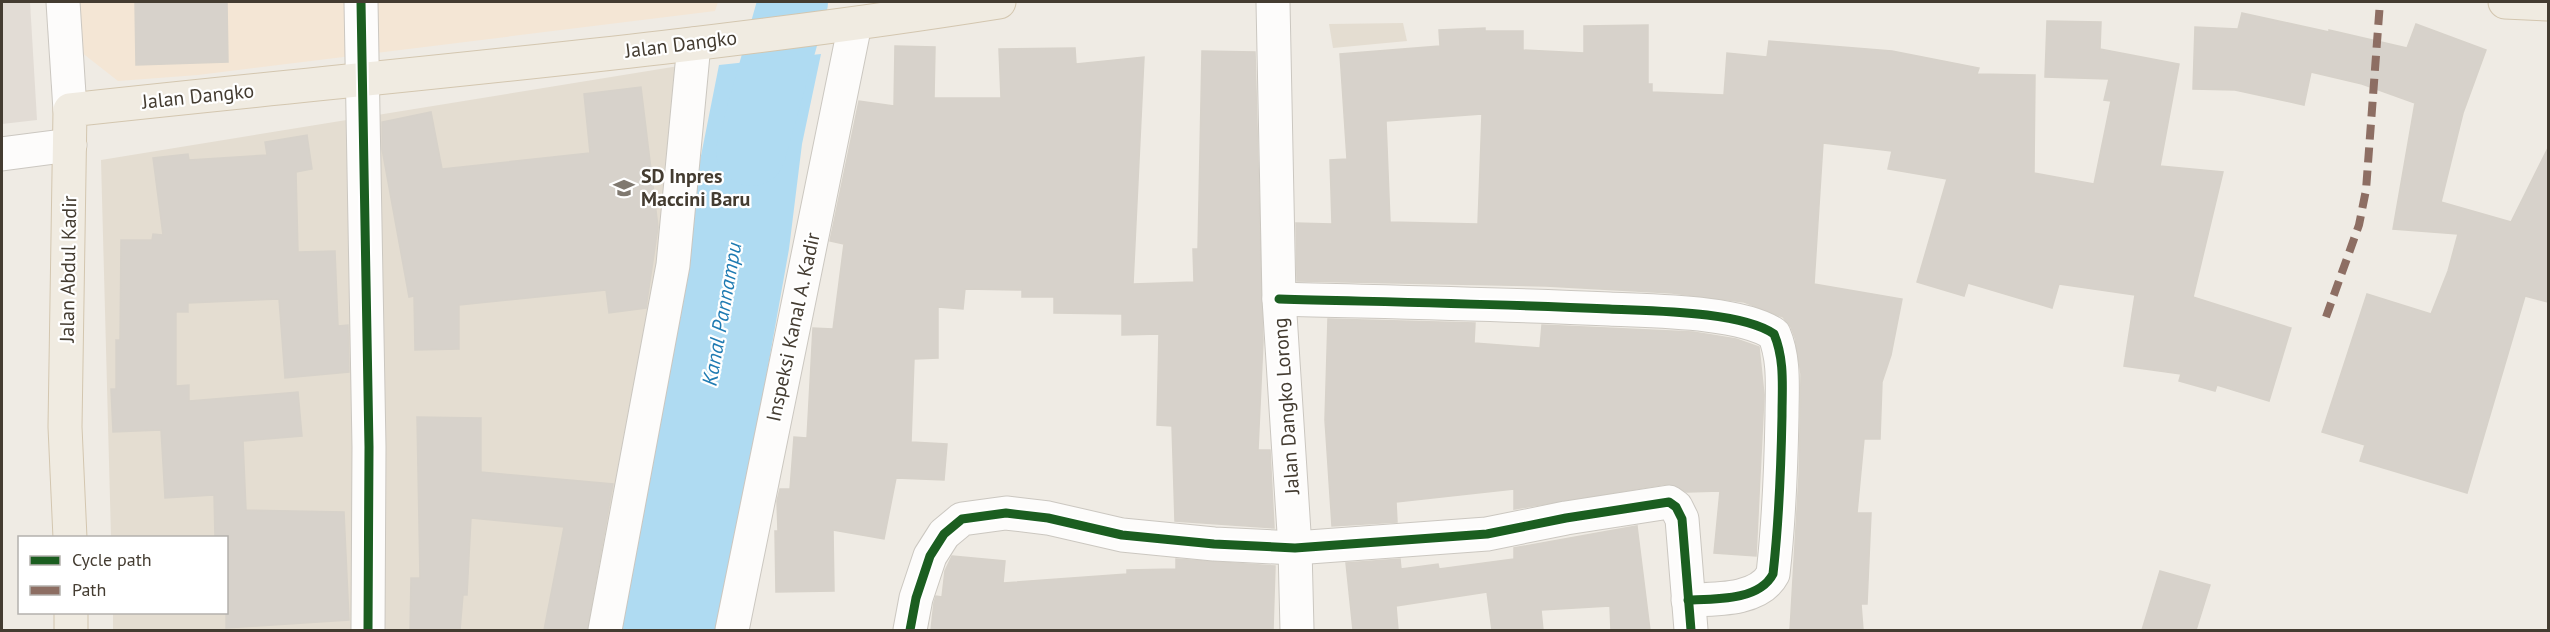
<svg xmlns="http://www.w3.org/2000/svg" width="2550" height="632" font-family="'PT Sans',sans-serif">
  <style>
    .residential { fill: #e4ddd1 }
    .commercial { fill: #f4e6d5 }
    .industrial { fill: #e2dcd5 }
    .water { fill: #afdbf2 }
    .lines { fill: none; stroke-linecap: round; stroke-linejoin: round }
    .river { stroke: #afdbf2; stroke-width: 70 }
    .building { fill: #d7d2cb; stroke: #d7d2ca; stroke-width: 1.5; fill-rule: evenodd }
    .minor-casing { stroke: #cbc7c0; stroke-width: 35 }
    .major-casing { stroke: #d3c6af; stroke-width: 35 }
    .minor { stroke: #fdfcfb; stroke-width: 33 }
    .major { stroke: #f0ebe1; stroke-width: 33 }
    .quiet { stroke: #8d6e63; stroke-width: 8; stroke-dasharray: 15 8; stroke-linecap: butt }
    .cycleway-casing { stroke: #fff; stroke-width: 13 }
    .cycleway { stroke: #1b5e20; stroke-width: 9 }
    .labels { text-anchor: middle; stroke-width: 4.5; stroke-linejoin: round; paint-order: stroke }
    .street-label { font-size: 20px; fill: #443c31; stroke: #fff }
    .poi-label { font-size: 20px; font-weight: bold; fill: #443c31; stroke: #fff; text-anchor: start }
    .water-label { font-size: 21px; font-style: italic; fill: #1f7bb2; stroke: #fff }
  </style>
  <rect width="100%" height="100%" fill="#efebe4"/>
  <g class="residential">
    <polygon points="1403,23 1407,41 1333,48 1329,24"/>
    <polygon points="691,64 617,630 113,630 113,613 226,612 226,538 111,537 101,160"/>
  </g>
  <polygon class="commercial" points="80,2 718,2 715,11 198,75 118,81 81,52"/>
  <polygon class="industrial" points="2,2 30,2 37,120 2,124"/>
  <polygon class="water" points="821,54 802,144 789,249 721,630 620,630 696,181 719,65"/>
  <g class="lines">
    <polyline class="river" points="751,151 793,2"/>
  </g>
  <g class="building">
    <polygon points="135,2 227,2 228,62 136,65"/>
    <polygon points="2242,13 2329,32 2329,30 2407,48 2416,24 2486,50 2463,113 2441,202 2511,222 2548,148 2548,302 2525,296 2467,493 2360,461 2365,445 2322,432 2367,294 2431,314 2448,271 2458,234 2393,229 2415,103 2362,84 2311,72 2304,105 2235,90 2193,89 2195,27 2238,29"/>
    <path d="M 2047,21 L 2101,22 L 2100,49 L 2179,64 L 2160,166 L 2223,172 L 2193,297 L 2291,328 L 2269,401 L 2217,385 L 2215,391 L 2179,381 L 2181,374 L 2124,366 L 2135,295 L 2059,284 L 2052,308 L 1968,283 L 1964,296 L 1917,282 L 1947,179 L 1888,169 L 1892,151 L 1823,143 L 1814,284 L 1902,299 L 1891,355 L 1882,382 L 1880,439 L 1864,439 L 1857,513 L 1871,513 L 1867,604 L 1861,604 L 1863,630 L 1790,630 L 1799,476 L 1801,374 L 1795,338 L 1791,327 L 1783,317 L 1744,302 L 1672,293 L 1546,286 L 1297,281 L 1296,223 L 1332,224 L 1330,160 L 1347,159 L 1340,54 L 1440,46 L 1439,30 L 1485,28 L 1485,31 L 1523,31 L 1523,50 L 1584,53 L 1584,26 L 1648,25 L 1648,84 L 1652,84 L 1652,92 L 1724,95 L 1727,53 L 1767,57 L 1769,41 L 1892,51 L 1979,68 L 1977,74 L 2035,75 L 2034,173 L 2094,184 L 2111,101 L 2104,100 L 2109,79 L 2045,77 ZM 1482,114 L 1478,224 L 1390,222 L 1386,121 Z"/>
    <polygon points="895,46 935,47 934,98 1001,98 999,49 1075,48 1076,64 1144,57 1133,284 1194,282 1193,249 1198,249 1202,51 1255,52 1263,341 1258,450 1270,450 1274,528 1175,521 1172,426 1157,425 1159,334 1122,335 1122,314 1054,313 1054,297 1022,297 1022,290 965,289 963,309 938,307 938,358 914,359 911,442 947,444 944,480 896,478 884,539 833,530 834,591 776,592 775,531 778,531 777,501 780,489 790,489 794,437 807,438 813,328 833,329 844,244 830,241 859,101 894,106"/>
    <polygon points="641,87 658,227 646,308 609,313 606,290 459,305 459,349 415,350 414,296 409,297 382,149 382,122 431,112 442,169 590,153 584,94"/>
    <polygon points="307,135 312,169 296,172 298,252 335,251 338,326 348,325 349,372 285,378 279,299 188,303 188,312 176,312 176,386 189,385 189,401 298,392 302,436 243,441 246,510 344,512 349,620 226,628 226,537 215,537 214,495 165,498 161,430 113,432 111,389 116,389 116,340 120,340 121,240 152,240 153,234 163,235 153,158 188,154 189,160 267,155 265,142"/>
    <polygon points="1328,319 1475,323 1474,343 1540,348 1542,325 1693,332 1736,339 1759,347 1764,395 1756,556 1714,553 1720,491 1687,492 1667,484 1514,509 1514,489 1396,502 1397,522 1332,526 1325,420"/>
    <polygon points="417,417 481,418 481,472 613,484 587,630 544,630 564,527 471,518 467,595 463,595 460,630 410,630 411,578 420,578"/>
    <polygon points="1637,526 1650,630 1611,630 1610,606 1541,610 1543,630 1492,630 1487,592 1396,606 1398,630 1353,630 1346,563 1400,559 1401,569 1438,564 1439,569 1514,559 1514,548"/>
    <polygon points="952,556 1005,561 1003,583 1127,574 1127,570 1176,569 1176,559 1275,566 1273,630 931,630 934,603 936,596 942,597 945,571"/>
    <polygon points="2160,571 2210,585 2196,630 2142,630"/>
  </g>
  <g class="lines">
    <defs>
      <g id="minor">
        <polyline points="63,2 70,110"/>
        <polyline points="361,2 369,447 368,630"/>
        <polyline points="1273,2 1279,299 1295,548 1297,630"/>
        <polyline points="2,154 70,145"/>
        <path d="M 1279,299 C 1389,302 1499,304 1609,309 C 1650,311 1741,311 1774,334 C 1785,360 1782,388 1782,416 C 1781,468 1779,521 1773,574 C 1759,601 1715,599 1688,600"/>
        <polyline points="605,630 673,265 694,44"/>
        <polyline points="732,630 855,24"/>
        <polyline points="910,630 916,598 930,556 944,534 962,519 1006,513 1048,518 1122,535 1214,544 1295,548 1487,534 1566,518 1669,502 1676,507 1682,519 1691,630"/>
      </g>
      <g id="major">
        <polyline points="2505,2 2548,4"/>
        <path d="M 70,538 L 65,427 L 70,110 C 379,76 691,51 999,2"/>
        <polyline points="71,612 71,630"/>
      </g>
    </defs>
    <use href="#minor" class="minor-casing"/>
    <use href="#major" class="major-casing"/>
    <use href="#minor" class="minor"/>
    <use href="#major" class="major"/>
    <polyline class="quiet" points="2326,317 2359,225 2366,190 2380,2"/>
    <defs>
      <g id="cycleway">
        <polyline points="361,2 369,447 368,630"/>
        <path d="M 1279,299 C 1389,302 1499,304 1609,309 C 1650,311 1741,311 1774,334 C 1785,360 1782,388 1782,416 C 1781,468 1779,521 1773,574 C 1759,601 1715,599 1688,600"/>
        <polyline points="910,630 916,598 930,556 944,534 962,519 1006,513 1048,518 1122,535 1214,544 1295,548 1487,534 1566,518 1669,502 1676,507 1682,519 1691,630"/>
      </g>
    </defs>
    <use href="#cycleway" class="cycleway-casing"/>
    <use href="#cycleway" class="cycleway"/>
  </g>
  <defs>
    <symbol id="school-bare" viewBox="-9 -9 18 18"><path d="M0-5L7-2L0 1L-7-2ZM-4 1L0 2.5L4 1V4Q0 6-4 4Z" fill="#807970" stroke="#fff" stroke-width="2.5" paint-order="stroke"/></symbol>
  </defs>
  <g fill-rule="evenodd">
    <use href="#school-bare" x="609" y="173" width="30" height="30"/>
  </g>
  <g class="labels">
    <g class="street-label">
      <text transform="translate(681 44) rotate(-7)" y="7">Jalan Dangko</text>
      <text transform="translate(198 96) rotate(-6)" y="7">Jalan Dangko</text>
      <text transform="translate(68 269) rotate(-89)" y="7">Jalan Abdul Kadir</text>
      <text transform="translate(793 327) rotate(-78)" y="7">Inspeksi Kanal A. Kadir</text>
      <text transform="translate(1286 406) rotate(-94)" y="7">Jalan Dangko Lorong</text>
    </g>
    <g class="poi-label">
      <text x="641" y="183">SD Inpres<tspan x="641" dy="23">Maccini Baru</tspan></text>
    </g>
    <g class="water-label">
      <text transform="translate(722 314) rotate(-80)" y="7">Kanal Pannampu</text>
    </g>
  </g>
  <rect width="2550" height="632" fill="none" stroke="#443c31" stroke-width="6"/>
  <rect x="18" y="536" width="210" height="78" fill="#ffffff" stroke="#b4b1ad" stroke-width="1.5"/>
  <rect x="30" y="556" width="30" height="9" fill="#1b5e20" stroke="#b4b1ad" stroke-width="1.5"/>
  <text x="72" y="566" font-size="18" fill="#443c31">Cycle path</text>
  <rect x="30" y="586" width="30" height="9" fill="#8d6e63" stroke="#b4b1ad" stroke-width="1.5"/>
  <text x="72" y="596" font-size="18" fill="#443c31">Path</text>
</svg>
